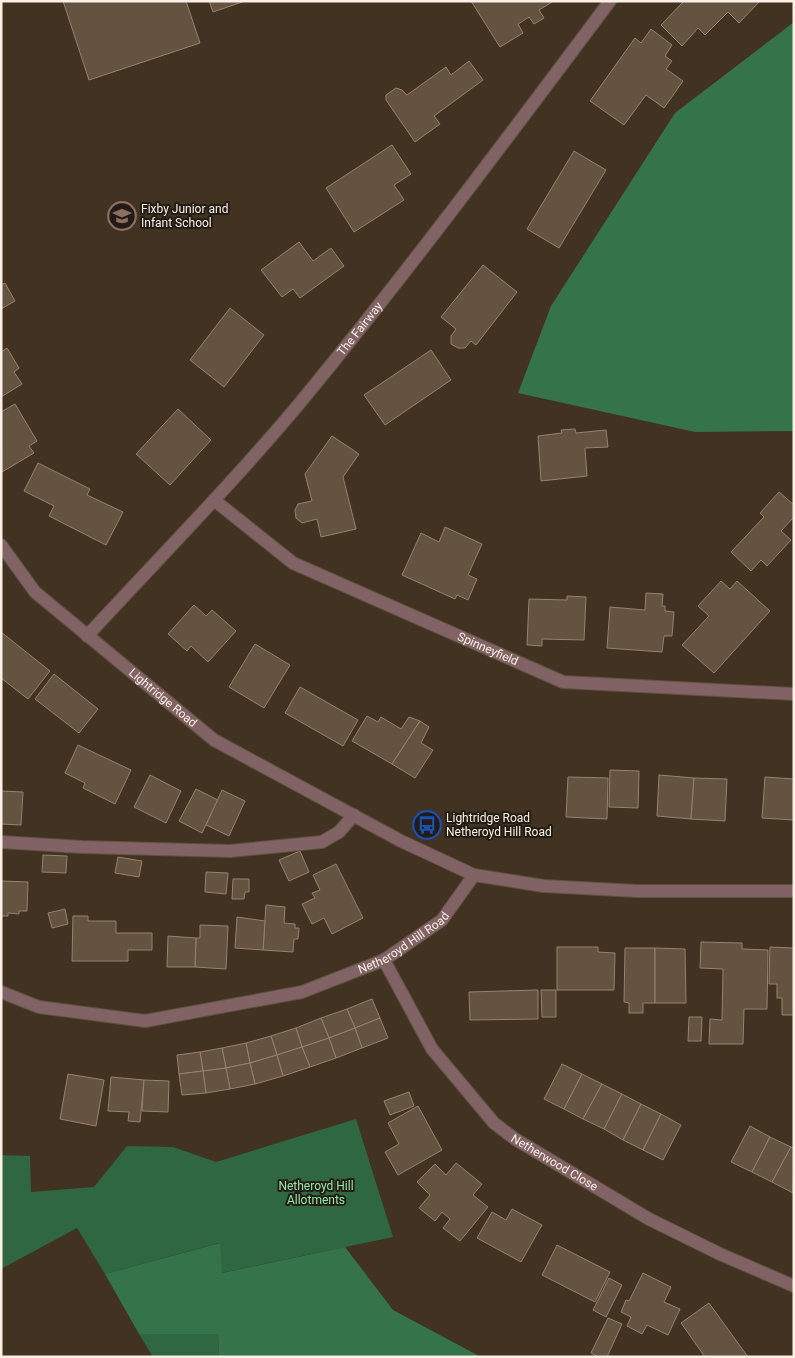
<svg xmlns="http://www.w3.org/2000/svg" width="795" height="1358" font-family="Roboto,sans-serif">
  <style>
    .green { fill: #2f6742 }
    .forest { fill: #35734b }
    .building { fill: #645341; stroke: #958370 }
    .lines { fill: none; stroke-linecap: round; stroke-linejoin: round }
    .service-casing { stroke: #5f5040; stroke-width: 14 }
    .minor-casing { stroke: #5f5040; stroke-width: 14 }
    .tertiary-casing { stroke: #5f5040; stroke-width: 14 }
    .service { stroke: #816265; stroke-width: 12 }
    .minor { stroke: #816265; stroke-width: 12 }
    .tertiary { stroke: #816265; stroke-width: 12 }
    .labels { text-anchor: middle; stroke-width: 4; stroke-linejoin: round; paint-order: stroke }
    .poi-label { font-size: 12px; fill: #faf0e5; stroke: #231c14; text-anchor: start }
    .street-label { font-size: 12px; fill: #faf0e5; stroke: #231c14 }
    .park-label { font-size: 12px; fill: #90e8ab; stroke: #231c14 }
  </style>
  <rect width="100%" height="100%" fill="#423221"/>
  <g class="green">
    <polygon points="356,1119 393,1237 221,1273 219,1243 105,1274 77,1228 1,1269 1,1155 30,1156 31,1192 94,1187 127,1146 173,1147 216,1162"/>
    <polygon points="139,1334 218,1334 219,1357 153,1357"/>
  </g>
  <g class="forest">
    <polygon points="794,22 794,431 695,432 518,393 551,306 675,113"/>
    <polygon points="220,1243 222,1273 345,1247 393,1310 481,1357 219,1357 218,1334 139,1334 105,1274"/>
  </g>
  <g class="building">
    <polygon points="63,1 186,1 200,43 89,80"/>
    <polygon points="209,1 245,1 213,12"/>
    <polygon points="471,1 552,1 552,2 539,10 544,18 534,24 529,17 518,24 523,33 500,47"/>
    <polygon points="684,1 760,1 739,23 728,12 705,35 698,28 682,46 661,25"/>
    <polygon points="651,29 672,45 665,56 672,61 666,69 683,81 664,108 646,95 624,125 590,101 635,38 641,43"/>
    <polygon points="469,61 483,80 434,116 440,124 415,142 386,100 386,95 396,88 402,90 407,95 446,67 451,75"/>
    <polygon points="392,145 411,174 394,185 404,200 354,232 326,188"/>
    <polygon points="574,151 606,170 559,248 527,229"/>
    <polygon points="299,242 313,261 331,248 344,266 300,298 293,289 282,297 261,270"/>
    <polygon points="483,265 517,292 476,345 471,341 465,348 458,348 451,344 451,336 456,329 441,317"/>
    <polygon points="5,283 15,301 1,309 1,285"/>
    <polygon points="230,308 264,335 224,387 190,360"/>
    <polygon points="7,348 19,368 14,372 22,384 1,397 1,352"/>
    <polygon points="431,350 451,380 385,425 364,395"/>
    <polygon points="15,404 37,441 29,446 34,453 2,472 1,412"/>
    <polygon points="178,409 211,440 170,485 136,454"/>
    <polygon points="575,429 576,433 606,430 608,447 585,448 587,476 541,481 538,436 562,433 561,430"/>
    <polygon points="332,436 359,454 343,477 356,529 321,537 317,519 302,523 296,518 295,510 298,504 312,501 305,474"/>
    <polygon points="38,463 90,489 87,495 123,512 106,545 49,516 54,506 24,491"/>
    <polygon points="779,492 794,505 794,517 781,531 791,540 767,566 761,560 751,571 731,552 764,517 760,513"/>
    <polygon points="445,527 482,544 468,575 477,579 468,600 457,595 455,599 402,575 421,533 439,542"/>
    <polygon points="721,581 730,589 737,581 770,611 714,673 682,645 709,616 698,606"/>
    <polygon points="646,593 663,594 662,606 665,606 665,611 674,612 672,636 664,636 662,652 607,648 610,607 645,610"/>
    <polygon points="567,596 586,597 584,640 542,639 542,646 527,645 529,599 567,600"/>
    <polygon points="194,605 206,616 212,610 236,631 208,662 191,646 187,651 168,634"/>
    <polygon points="1,632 50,671 28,699 1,678"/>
    <polygon points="255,644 290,665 264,708 229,687"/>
    <polygon points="54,674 98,709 79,733 35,699"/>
    <polygon points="300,687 358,720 343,746 285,713"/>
    <polygon points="367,716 378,722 381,717 401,729 409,717 420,721 392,764 352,741"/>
    <polygon points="420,721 429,727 421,743 433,750 415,778 392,764"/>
    <polygon points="78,745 131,770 115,804 83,788 85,783 65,773"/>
    <polygon points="610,770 639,771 638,808 609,807"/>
    <polygon points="150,775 181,791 166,823 134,807"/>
    <polygon points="659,775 694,778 691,819 657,816"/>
    <polygon points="568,777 608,778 607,819 566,817"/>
    <polygon points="765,777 794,779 794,820 762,818"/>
    <polygon points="694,778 727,779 725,821 691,819"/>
    <polygon points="196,789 218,800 202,833 179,821"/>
    <polygon points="222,790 245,801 229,836 206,825"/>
    <polygon points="1,791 23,792 21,825 1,824"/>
    <polygon points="300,851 309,872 289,881 279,860"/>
    <polygon points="43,855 67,856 66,873 42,872"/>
    <polygon points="118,857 142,861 139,877 115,873"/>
    <polygon points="336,864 363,918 332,934 324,918 312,924 302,904 315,898 312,893 320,890 313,875"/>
    <polygon points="206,872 228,873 226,894 205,892"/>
    <polygon points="233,879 249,879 249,892 245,892 244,899 232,899"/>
    <polygon points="1,881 28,882 27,911 19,911 19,914 8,913 8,916 1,916"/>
    <polygon points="266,905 285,907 284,923 295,924 295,928 299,928 298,939 294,939 293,952 263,950"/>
    <polygon points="65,909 68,924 52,928 48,913"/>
    <polygon points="73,916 88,916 88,921 116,921 116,933 152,933 152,950 128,950 128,961 72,961"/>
    <polygon points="237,917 265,921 263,950 235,948"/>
    <polygon points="200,925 228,926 226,969 195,967 196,938 200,938"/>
    <polygon points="168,936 196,938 195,967 167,967"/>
    <polygon points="701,942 742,943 742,949 768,950 767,1009 744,1009 743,1044 709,1044 710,1019 722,1020 723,969 700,968"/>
    <polygon points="557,947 598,947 598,952 615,953 614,990 557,990"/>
    <polygon points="770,947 794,948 794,1015 782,1015 782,998 777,998 777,984 769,984"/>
    <polygon points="625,948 655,948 655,1003 643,1003 643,1013 629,1013 629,1003 624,1002"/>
    <polygon points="655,948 685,949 686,1003 655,1003"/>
    <polygon points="538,990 538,1019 470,1020 469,992"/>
    <polygon points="541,990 556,990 556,1017 542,1017"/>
    <polygon points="372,999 380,1018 355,1028 347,1009"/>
    <polygon points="347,1009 355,1028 329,1038 321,1018"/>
    <polygon points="689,1017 702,1017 701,1041 688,1041"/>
    <polygon points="321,1018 329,1038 302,1047 296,1028"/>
    <polygon points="380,1018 388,1038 362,1048 355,1028"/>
    <polygon points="296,1028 302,1047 277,1055 271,1036"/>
    <polygon points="355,1028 362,1048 336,1058 329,1038"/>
    <polygon points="271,1036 277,1055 250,1063 246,1043"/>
    <polygon points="329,1038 336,1058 310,1067 302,1047"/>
    <polygon points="246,1043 250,1063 226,1068 222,1048"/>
    <polygon points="302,1047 310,1067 283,1076 277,1055"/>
    <polygon points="222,1048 226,1068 203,1071 200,1052"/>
    <polygon points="200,1052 203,1071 179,1074 177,1055"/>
    <polygon points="277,1055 283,1076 255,1084 250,1063"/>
    <polygon points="250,1063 255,1084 230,1089 226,1068"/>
    <polygon points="562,1064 582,1074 564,1109 544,1099"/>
    <polygon points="226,1068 230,1089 206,1093 203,1071"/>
    <polygon points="203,1071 206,1093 182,1095 179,1074"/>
    <polygon points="68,1074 104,1080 96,1126 60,1119"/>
    <polygon points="582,1074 602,1084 583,1119 564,1109"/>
    <polygon points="111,1077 144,1080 140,1122 128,1121 129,1112 108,1111"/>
    <polygon points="144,1080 169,1081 168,1112 142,1111"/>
    <polygon points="602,1084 622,1094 604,1129 583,1119"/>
    <polygon points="409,1092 414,1106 390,1115 384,1101"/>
    <polygon points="622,1094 641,1104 623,1140 604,1129"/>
    <polygon points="641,1104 661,1114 643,1150 623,1140"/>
    <polygon points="418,1106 442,1150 398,1175 385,1152 399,1144 388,1123"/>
    <polygon points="661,1114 681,1125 663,1160 643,1150"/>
    <polygon points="750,1126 770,1137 752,1172 731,1162"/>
    <polygon points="770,1137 791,1147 772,1182 752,1172"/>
    <polygon points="791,1147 794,1148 793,1193 772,1182"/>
    <polygon points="456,1163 482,1184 473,1195 488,1207 460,1241 443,1228 450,1219 442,1212 435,1221 419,1208 430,1195 417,1182 435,1164 446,1175"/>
    <polygon points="512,1209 542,1225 521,1262 477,1238 492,1212 506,1220"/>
    <polygon points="557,1245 610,1272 595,1302 542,1275"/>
    <polygon points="643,1273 671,1287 664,1302 680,1309 668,1335 647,1325 642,1334 627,1326 631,1317 621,1312 626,1300 629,1301"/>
    <polygon points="609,1278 622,1285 606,1317 593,1310"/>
    <polygon points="709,1303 748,1357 705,1357 681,1323"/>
    <polygon points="608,1318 622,1324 607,1357 598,1357 591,1353"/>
  </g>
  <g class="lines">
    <defs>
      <polyline id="service" points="1,842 82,847 230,851 322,842 339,832 354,815"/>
      <g id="minor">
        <path id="s1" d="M 214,500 L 293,563 L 563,682 L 794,694"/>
        <path id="s2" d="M 87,636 C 158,559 232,484 299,404 C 407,273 508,137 610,1"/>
        <path id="s3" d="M 384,960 L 432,1049 L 494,1123 L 515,1139 L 649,1219 L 720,1254 L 794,1286"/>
        <path id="s4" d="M 1,992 L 39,1007 L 145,1021 L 302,992 L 384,960 L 442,920 L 474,875"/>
      </g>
      <g id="tertiary">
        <path id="s5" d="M 1,545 L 35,592 L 214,740 L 401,841 L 474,875 L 544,886 L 637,891 L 794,891"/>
      </g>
    </defs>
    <use href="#service" class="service-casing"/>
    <use href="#minor" class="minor-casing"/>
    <use href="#tertiary" class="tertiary-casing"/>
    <use href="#service" class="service"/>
    <use href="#minor" class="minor"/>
    <use href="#tertiary" class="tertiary"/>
  </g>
  <defs>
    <symbol id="school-ring" viewBox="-11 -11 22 22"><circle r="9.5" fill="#231c14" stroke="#8d6e63" stroke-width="1.5"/><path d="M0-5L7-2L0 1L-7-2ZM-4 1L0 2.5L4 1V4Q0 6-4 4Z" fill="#8d6e63"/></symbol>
    <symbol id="bus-ring" viewBox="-11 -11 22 22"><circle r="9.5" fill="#231c14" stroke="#1a4fb4" stroke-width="1.5"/><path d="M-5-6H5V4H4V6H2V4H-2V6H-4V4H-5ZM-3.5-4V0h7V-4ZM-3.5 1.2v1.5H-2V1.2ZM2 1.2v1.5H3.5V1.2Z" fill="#1a4fb4"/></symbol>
  </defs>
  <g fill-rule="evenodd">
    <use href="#school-ring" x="106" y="200" width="32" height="32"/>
    <use href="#bus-ring" x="411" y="809" width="32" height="32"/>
  </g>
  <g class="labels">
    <g class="poi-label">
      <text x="141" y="213">Fixby Junior and<tspan x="141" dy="14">Infant School</tspan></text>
      <text x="446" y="822">Lightridge Road<tspan x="446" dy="14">Netheroyd Hill Road</tspan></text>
    </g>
    <g class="street-label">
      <text dy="4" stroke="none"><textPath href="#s2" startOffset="411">The Fairway</textPath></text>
      <text dy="4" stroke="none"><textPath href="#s1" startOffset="314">Spinneyfield</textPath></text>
      <text dy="4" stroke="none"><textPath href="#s5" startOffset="224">Lightridge Road</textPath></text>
      <text dy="4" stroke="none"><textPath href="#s4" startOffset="421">Netheroyd Hill Road</textPath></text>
      <text dy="4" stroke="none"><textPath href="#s3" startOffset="270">Netherwood Close</textPath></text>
    </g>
    <g class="park-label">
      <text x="316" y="1190">Netheroyd Hill<tspan x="316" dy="14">Allotments</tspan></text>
    </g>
  </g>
  <rect width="795" height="1358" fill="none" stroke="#faf0e5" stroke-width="5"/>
</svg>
